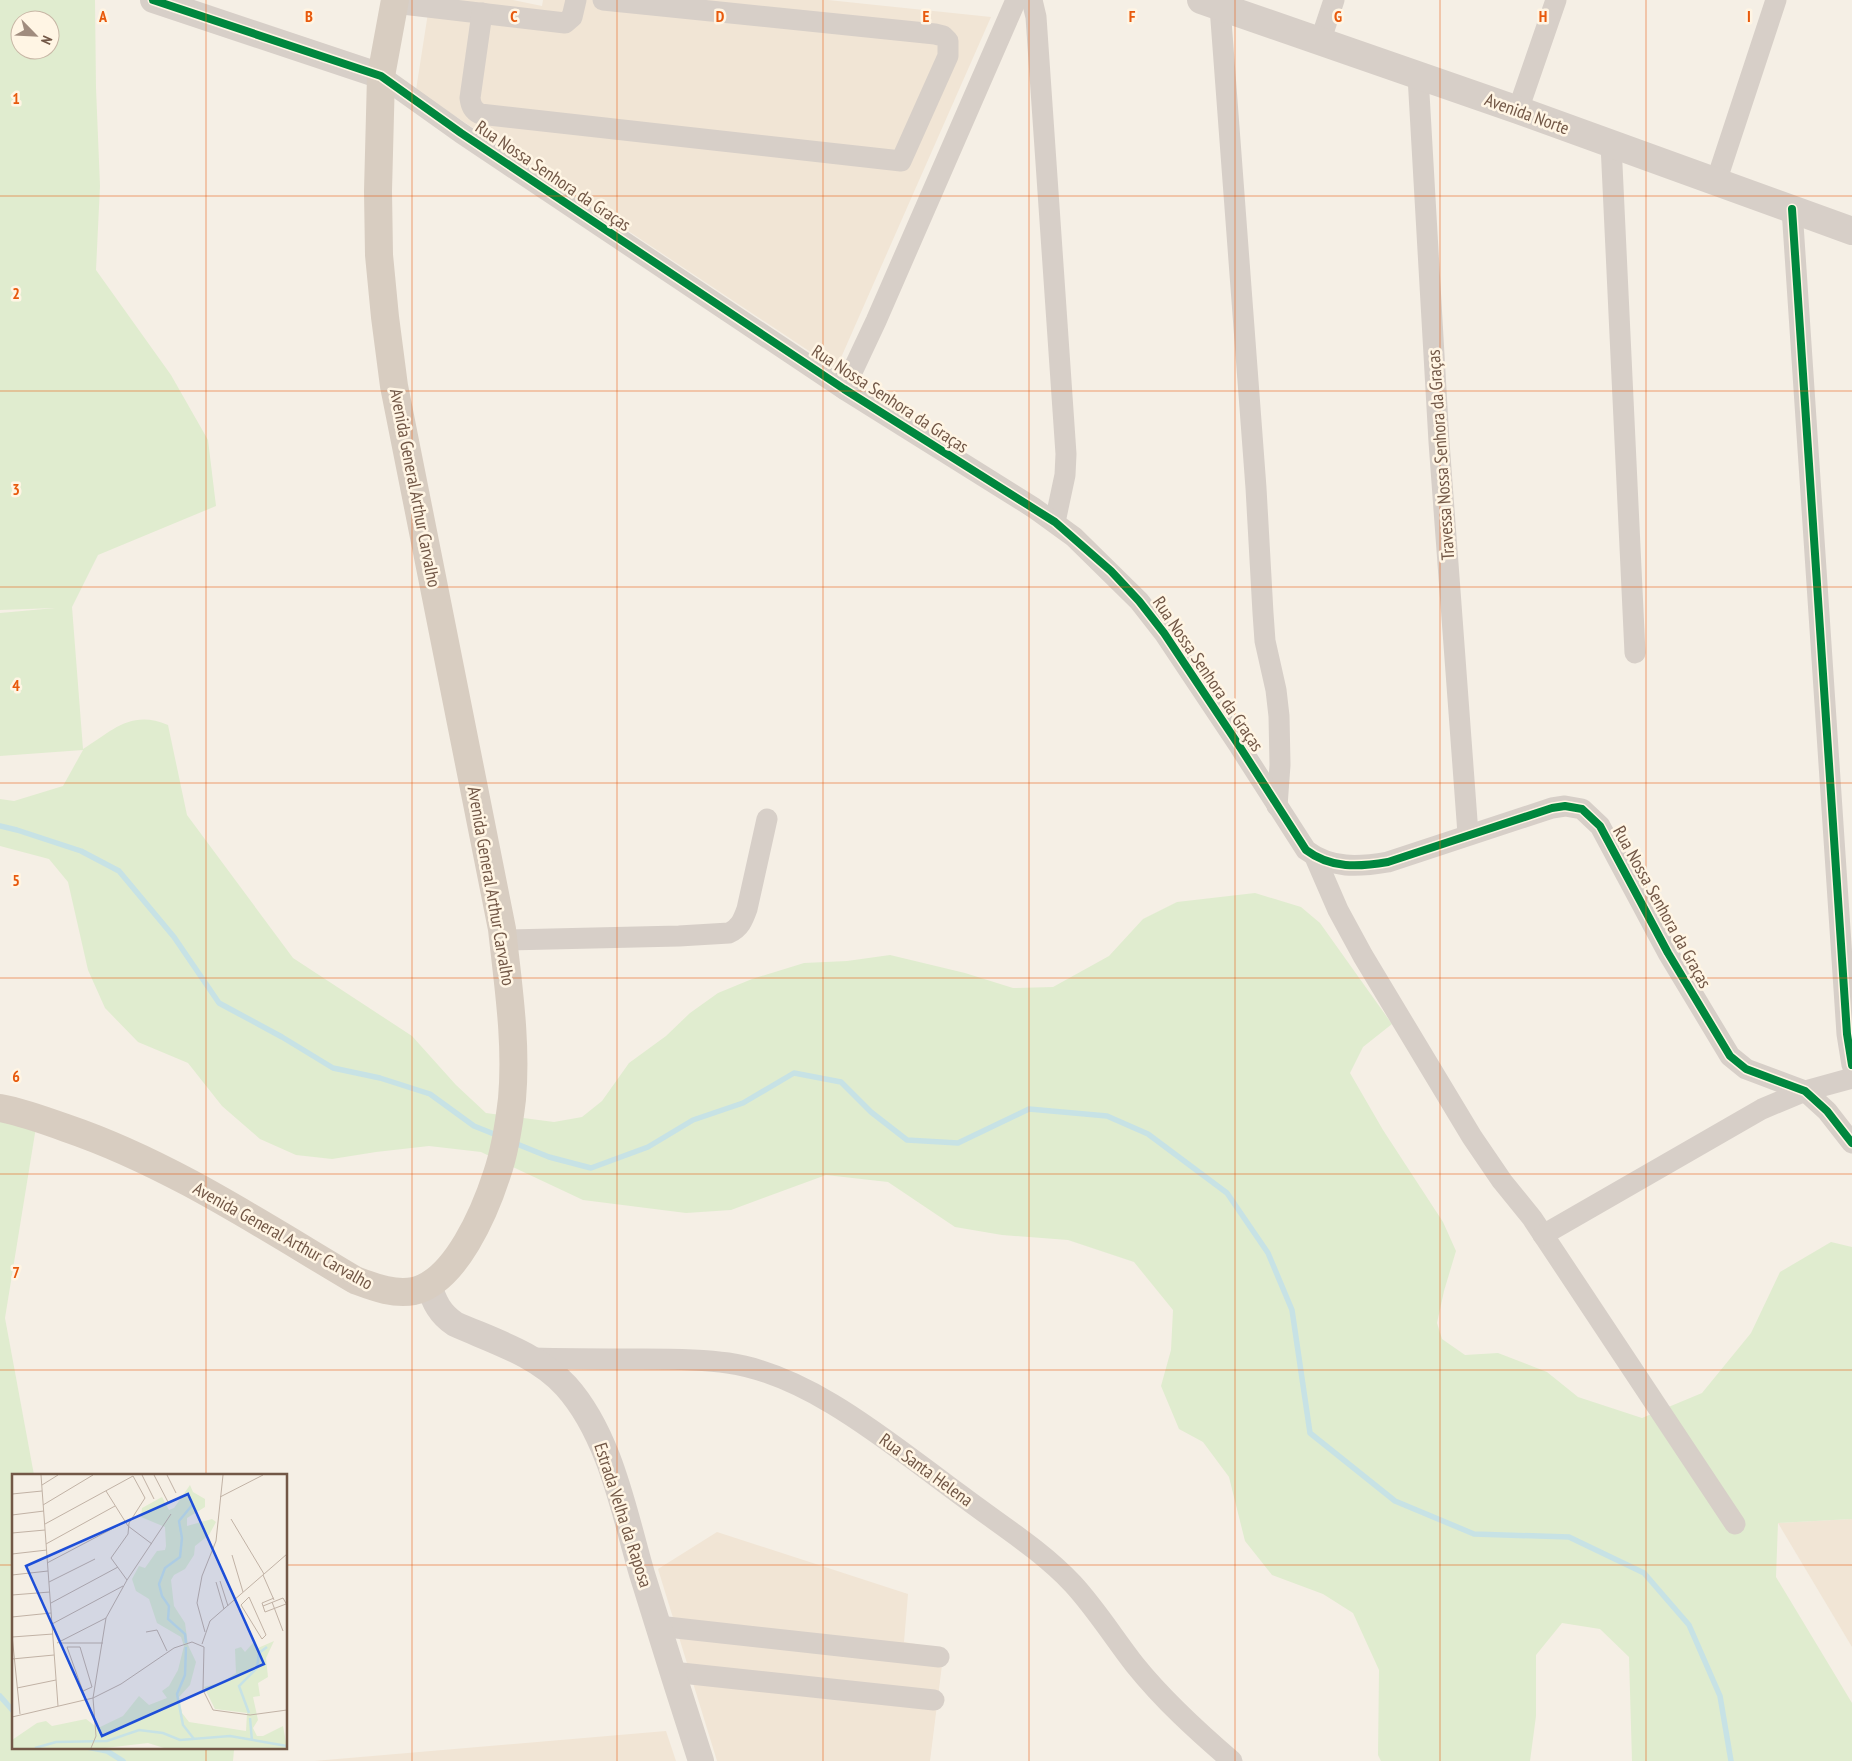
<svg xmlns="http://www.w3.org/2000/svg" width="1852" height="1761" font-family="'PT Sans Narrow',sans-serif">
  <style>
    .residential { fill: #f1e5d5 }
    .green { fill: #e0eccf; fill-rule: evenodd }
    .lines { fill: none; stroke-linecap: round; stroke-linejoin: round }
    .stream { stroke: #c7e2e5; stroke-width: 5.5 }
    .minor { stroke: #d7cfc8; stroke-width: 21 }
    .tertiary { stroke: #d7cfc8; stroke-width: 26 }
    .secondary { stroke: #d7cfc8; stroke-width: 28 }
    .primary { stroke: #d8cdc1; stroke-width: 28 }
    .cycleway-casing { stroke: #fff5e4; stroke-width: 11 }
    .cycleway { stroke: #00873e; stroke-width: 8 }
    .grid { fill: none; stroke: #e8590c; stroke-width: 1; stroke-opacity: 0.55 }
    .labels { text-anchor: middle; stroke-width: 5; stroke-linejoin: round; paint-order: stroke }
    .street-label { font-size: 18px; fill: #725746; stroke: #fff5e4 }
    .inset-river { fill: none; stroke: #c7e2e5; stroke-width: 2.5 }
    .inset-road { fill: none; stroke: #c1b2a5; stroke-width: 1 }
    .view { fill: #1d4ed8; fill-opacity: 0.15; stroke: #1d4ed8; stroke-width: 2.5 }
    .inset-edge { fill: none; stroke: #725746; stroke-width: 2.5 }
    .grid-label { font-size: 16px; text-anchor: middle; font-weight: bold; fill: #e8590c; stroke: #fff5e4; stroke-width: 5; stroke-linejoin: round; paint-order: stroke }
  </style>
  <rect width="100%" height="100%" fill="#f5efe5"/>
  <g class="residential">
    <polygon points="430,0 513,0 542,6 543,0 828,0 991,17 836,369 416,90"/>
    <polygon points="1852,1519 1852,1647 1778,1523"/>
    <polygon points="717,1532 908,1594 904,1642 944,1649 930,1761 717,1761 658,1569"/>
    <polygon points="666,1731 676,1761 314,1761"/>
  </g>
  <g class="green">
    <path d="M 0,0 L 95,0 L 96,88 L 100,186 L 96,270 L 171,375 L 208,440 L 216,506 L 98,555 L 72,607 L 83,749 C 112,731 131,709 168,725 L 187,815 L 293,958 L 412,1036 L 456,1085 L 486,1113 L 554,1122 L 582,1117 L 602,1101 L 629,1063 L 666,1036 L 690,1013 L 718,993 L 752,979 L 804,963 L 847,961 L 890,955 L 965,973 L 1013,988 L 1053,987 L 1109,956 L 1143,919 L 1177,902 L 1255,893 L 1301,907 L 1320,923 L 1392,1024 L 1363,1047 L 1350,1073 L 1383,1130 L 1443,1222 L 1456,1251 L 1444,1291 L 1437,1323 L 1442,1339 L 1465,1355 L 1498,1353 L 1547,1372 L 1578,1397 L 1642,1418 L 1702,1393 L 1751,1333 L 1780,1272 L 1831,1242 L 1852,1247 L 1852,1519 L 1778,1523 L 1776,1577 L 1852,1703 L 1852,1761 L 1632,1761 L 1629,1657 L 1600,1629 L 1562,1623 L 1536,1655 L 1536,1716 L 1530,1761 L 1381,1761 L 1378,1755 L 1379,1670 L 1353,1613 L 1323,1594 L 1272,1575 L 1245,1541 L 1229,1477 L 1203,1442 L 1179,1429 L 1161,1386 L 1171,1350 L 1173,1310 L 1134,1262 L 1068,1240 L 1002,1235 L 955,1227 L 888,1182 L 826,1175 L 731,1210 L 686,1213 L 583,1200 L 481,1152 L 429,1146 L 376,1152 L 332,1159 L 296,1155 L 260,1139 L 222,1106 L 188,1063 L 138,1042 L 105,1008 L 88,970 L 68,882 L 49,859 L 0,846 L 0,799 L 14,801 L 63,786 L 83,750 L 0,756 L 0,613 L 55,608 L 0,610 ZM 20,20 L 50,20 L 50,50 L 20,50 Z"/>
    <polygon points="0,1121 36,1127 5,1318 34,1475 14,1475 14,1747 233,1747 234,1750 233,1761 0,1761"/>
  </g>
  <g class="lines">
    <g class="stream">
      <polyline points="0,826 17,830 81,851 119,871 174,937 219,1003 282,1037 333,1068 380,1078 430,1094 474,1126 499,1136"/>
      <polyline points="512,1142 549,1157 591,1168 648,1147 693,1120 743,1103 794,1073 841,1082 871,1112 907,1140 958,1143 1029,1109 1107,1116 1148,1134 1227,1193 1268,1253 1292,1310 1310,1433 1395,1501 1474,1534 1569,1537 1644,1573 1689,1625 1720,1696 1731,1761"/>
      <polyline points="0,1696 14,1712"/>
      <polyline points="87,1747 107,1751 123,1761"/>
    </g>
    <g class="minor">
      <path d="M 1032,0 L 1036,17 C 1047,163 1055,308 1066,454 L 1065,475 L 1055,522"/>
      <polyline points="394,3 565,23 572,17 576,0"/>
      <polyline points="1220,7 1256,488 1263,613 1265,641 1276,690 1279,716 1280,765 1277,806"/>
      <path d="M 482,13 L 470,98 C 471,106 473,110 480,114 L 901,161 L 948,56 L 948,41 L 943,36 L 935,34 L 603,0"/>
      <polyline points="1320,42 1334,0"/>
      <path d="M 381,76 L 461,133 L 844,389 L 1034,508 L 1074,537 L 1139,601 L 1164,633 L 1238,744 L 1306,850 C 1331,869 1359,867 1388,862 L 1552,808 L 1565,806 L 1582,809 L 1600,826 L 1668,953 L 1730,1056 L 1746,1069 L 1805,1091 L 1827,1111 L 1852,1143"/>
      <polyline points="1418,76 1439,442 1468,834"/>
      <polyline points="1518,110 1556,0"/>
      <polyline points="1611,144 1635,653"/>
      <polyline points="1716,182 1776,0"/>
      <polyline points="1792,209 1847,1034 1852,1065"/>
      <polyline points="844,389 876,321 1016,0"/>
      <polyline points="1315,857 1338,910 1363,956 1472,1137 1502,1181 1532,1218 1735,1524"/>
      <path d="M 503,940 L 679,936 L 729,933 C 740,928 743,920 747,909 L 767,819"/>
      <polyline points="1543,1235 1762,1109 1805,1091 1852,1078"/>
      <path d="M 532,1358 C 569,1359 606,1359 643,1359 C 671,1359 700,1359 728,1363 C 813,1375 898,1450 966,1499 C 1002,1526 1042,1551 1073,1584 C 1096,1609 1114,1638 1135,1665 C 1164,1701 1197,1731 1232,1761"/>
      <polyline points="658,1626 939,1657"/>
      <polyline points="672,1672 934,1700"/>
    </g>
    <g class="tertiary">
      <polyline points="153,0 381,76"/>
      <path d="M 429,1285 C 434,1302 440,1314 455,1324 C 493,1341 537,1354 566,1386 C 610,1435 624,1512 642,1574 C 661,1636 681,1699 701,1761"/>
    </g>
    <polyline class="secondary" points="1201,0 1518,110 1852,231"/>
    <path class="primary" d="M 0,1108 C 22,1112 44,1120 66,1128 C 169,1163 262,1225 355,1280 C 374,1287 394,1295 414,1291 C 456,1281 485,1211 497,1174 C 505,1151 509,1124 512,1099 C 517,1042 508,985 502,929 L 394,386 L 385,317 L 379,255 L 378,191 L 381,76 L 395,0"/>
    <defs>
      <g id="cycleway">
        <path d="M 153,0 L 381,76 L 461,133 L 844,389 L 1055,522 L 1111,571 L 1139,601 L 1164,633 L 1238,744 L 1306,850 C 1331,869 1359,867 1388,862 L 1552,808 L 1565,806 L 1582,809 L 1600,826 L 1668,953 L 1730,1056 L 1746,1069 L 1805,1091 L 1827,1111 L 1852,1143"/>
        <polyline points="1792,209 1847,1034 1852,1065"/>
      </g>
    </defs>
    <use href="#cycleway" class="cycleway-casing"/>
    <use href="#cycleway" class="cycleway"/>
  </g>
  <path class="grid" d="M 206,0 L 206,1475M 412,0 L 412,1761M 617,0 L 617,1761M 823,0 L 823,1761M 1029,0 L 1029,1761M 1235,0 L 1235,1761M 1440,0 L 1440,1761M 1646,0 L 1646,1761M 0,196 L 1852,196M 0,391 L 1852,391M 0,587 L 1852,587M 0,783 L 1852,783M 0,978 L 1852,978M 0,1174 L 1852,1174M 0,1370 L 1852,1370M 0,1565 L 14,1565M 286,1565 L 1852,1565M 206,1747 L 206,1761"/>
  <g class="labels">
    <g class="street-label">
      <text transform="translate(1527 114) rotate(20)" y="6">Avenida Norte</text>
      <text transform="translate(553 176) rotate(34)" y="6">Rua Nossa Senhora da Graças</text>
      <text transform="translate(890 399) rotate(33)" y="6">Rua Nossa Senhora da Graças</text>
      <text transform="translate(1441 455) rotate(-94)" y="6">Travessa Nossa Senhora da Graças</text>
      <text transform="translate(415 488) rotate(79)" y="6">Avenida General Arthur Carvalho</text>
      <text transform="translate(1208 674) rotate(56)" y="6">Rua Nossa Senhora da Graças</text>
      <text transform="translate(491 886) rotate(80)" y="6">Avenida General Arthur Carvalho</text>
      <text transform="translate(1662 907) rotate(61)" y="6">Rua Nossa Senhora da Graças</text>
      <text transform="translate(283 1236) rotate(29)" y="6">Avenida General Arthur Carvalho</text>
      <text transform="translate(926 1470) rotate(36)" y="6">Rua Santa Helena</text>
      <text transform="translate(623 1515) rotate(72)" y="6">Estrada Velha da Raposa</text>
    </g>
  </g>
  <g transform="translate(12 1474)">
    <rect width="275" height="275" fill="#f5efe5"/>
    <path d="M 178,11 L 181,18 L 193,25 L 193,33 L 175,44 L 175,52 L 200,45 L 204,48 L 197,61 L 183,72 L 182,81 L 173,95 L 162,101 L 159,106 L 162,132 L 173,149 L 176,171 L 184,188 L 178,211 L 167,223 L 170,239 L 177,248 L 234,257 L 235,239 L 203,235 L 192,213 L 211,208 L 224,199 L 223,175 L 229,173 L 233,178 L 241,169 L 246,174 L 262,167 L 254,184 L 256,203 L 246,209 L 248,222 L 241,223 L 246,246 L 241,254 L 245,262 L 251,262 L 271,252 L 275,274 L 152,274 L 136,269 L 93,274 L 0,274 L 0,266 L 25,249 L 34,247 L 40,252 L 74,245 L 86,254 L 111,242 L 127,222 L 137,231 L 155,224 L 150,217 L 157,212 L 166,196 L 172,172 L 169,163 L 145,149 L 137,125 L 124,117 L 120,105 L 127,92 L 133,94 L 145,77 L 153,76 L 154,72 L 153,53 L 129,43 L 130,34 L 150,23 L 157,36 L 162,34 Z" fill="#e0eccf"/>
    <path class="inset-river" d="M 174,169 L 173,160 L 156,145 L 157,132 L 150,122 L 147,110 L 153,94 L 168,83 L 170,64 L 167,47 L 181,30M 174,173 L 173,201 L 165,220 L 171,251 L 182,265M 237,239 L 227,212 L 245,194 L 247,179 L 255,173M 238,244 L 240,267M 23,274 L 44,268 L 95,267 L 127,256 L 151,259 L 168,266 L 218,262 L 275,272"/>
    <path class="inset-road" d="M 29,1 L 46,232M 130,1 L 142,25M 142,1 L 156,28M 155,1 L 164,19M 30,11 L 46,1M 94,17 L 116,52 L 140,70M 0,20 L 30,17M 208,23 L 251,1M 31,31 L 81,1M 0,41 L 32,37M 219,45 L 252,100M 33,50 L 121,2 L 133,24 L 117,49 L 116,60 L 99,84 L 115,106 L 94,144 L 81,224 L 84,262 L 79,274M 0,59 L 33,56M 34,70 L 103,32M 0,80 L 35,76M 220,81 L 231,118M 35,89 L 113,48M 0,101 L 36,97M 251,101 L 262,126M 115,106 L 159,40M 208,107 L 216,132M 37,108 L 83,85M 204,108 L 212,135M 0,121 L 38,118M 237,123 L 254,161 L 250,165 L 229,131 ZM 262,124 L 250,129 L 253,138 L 274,130M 260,128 L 271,157M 39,129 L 106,93M 251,132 L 271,124 L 275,131M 0,143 L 39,139M 40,150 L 111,112M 134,158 L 145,156 L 155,177M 193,158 L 185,129 L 190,102 L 204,67 L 211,1M 0,161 L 8,240M 0,163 L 41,160M 45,169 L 94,144M 47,169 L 91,169M 190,170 L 198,147 L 275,80M 0,185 L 42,181M 5,214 L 44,206M 71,217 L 80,213 L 68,173 L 55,173 L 74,226M 0,243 L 81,224 L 109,210 L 162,174 L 180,168 L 192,173 L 191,216 L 201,236 L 238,241 L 275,236"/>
    <path class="view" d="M 176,20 L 252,190 L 90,262 L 14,92 Z"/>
    <rect width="275" height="275" class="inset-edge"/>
  </g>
  <g class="grid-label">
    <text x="103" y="22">A</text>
    <text x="309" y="22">B</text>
    <text x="514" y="22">C</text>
    <text x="720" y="22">D</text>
    <text x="926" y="22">E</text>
    <text x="1132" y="22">F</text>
    <text x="1338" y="22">G</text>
    <text x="1543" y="22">H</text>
    <text x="1749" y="22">I</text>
    <text x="16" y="104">1</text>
    <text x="16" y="299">2</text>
    <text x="16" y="495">3</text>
    <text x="16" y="691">4</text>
    <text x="16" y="886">5</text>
    <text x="16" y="1082">6</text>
    <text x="16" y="1278">7</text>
  </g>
  <g transform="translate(35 35) rotate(114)"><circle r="24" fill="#fff5e4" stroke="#c7b6a5"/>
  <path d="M0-4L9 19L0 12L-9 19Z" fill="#a08c7e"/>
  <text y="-8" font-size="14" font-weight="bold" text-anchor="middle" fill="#725746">N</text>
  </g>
</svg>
